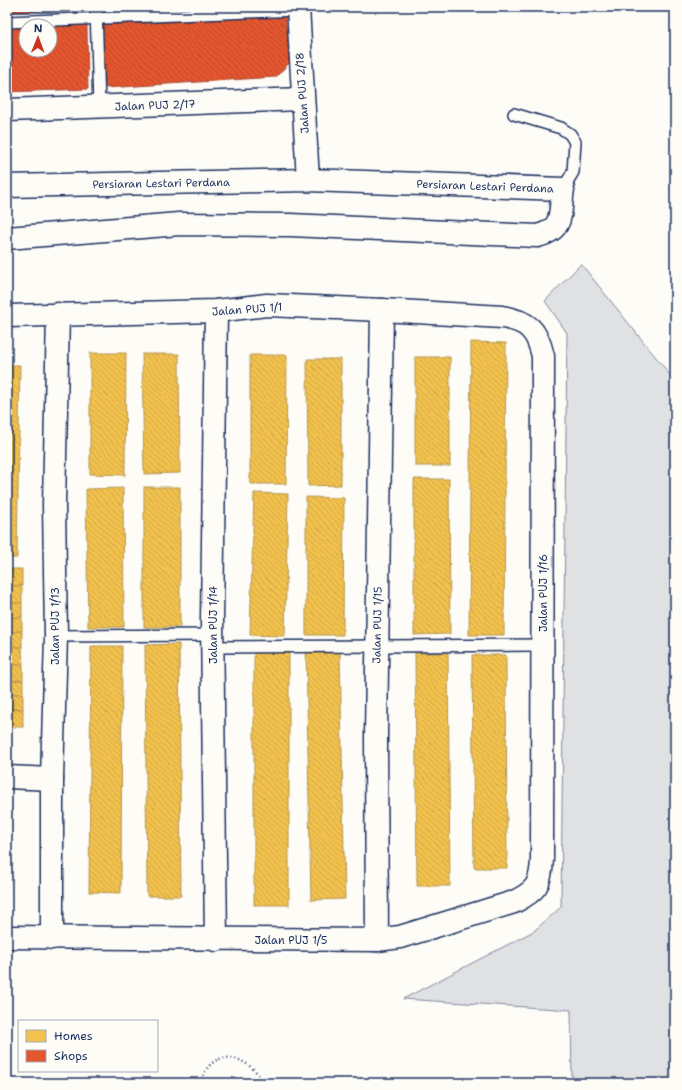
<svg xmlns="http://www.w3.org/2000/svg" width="682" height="1090" font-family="'Shantell Sans',sans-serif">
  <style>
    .green { fill: #e0e1e3; stroke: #7e88a0 }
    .homes { fill: url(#homes-back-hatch); stroke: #b29553 }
    .shops { fill: url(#shops-back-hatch); stroke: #a84b3c }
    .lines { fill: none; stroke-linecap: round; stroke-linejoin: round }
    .lane-casing { stroke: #1b2f5e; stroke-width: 14 }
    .street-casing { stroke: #1b2f5e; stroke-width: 25 }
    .secondary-casing { stroke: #1b2f5e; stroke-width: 25 }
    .path { stroke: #1b2f5e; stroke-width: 2.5; stroke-dasharray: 1 3; stroke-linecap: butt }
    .lane { stroke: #fdfcf7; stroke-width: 11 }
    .street { stroke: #fdfcf7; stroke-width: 22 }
    .secondary { stroke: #fdfcf7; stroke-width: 22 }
    .labels { text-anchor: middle; stroke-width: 4; stroke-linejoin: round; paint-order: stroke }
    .street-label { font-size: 11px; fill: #1b2f5e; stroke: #fdfcf7 }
  </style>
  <defs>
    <pattern id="homes-back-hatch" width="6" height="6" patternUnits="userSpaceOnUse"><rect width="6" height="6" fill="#f2c14e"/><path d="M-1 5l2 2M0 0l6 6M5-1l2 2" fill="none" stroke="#cfa646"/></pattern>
    <pattern id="shops-back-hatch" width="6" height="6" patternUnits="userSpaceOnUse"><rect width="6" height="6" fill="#e4572e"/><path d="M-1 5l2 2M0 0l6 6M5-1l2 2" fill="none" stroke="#b8482a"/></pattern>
  </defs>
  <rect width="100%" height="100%" fill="#fdfcf7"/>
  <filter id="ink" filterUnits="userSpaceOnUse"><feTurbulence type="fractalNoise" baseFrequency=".025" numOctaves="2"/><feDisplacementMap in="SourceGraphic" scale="8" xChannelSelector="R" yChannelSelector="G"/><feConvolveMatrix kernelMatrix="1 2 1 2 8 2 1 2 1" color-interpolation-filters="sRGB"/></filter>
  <g filter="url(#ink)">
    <polygon class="green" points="581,264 675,381 675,1083 572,1083 571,1010 403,999 534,931 561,907 567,333 545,301"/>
    <g class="homes">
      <polygon points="471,342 506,343 504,635 469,635"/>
      <polygon points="90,353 126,353 125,475 90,474"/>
      <polygon points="142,354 179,354 180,473 144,474"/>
      <polygon points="250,355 287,355 286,484 250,484"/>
      <rect x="415" y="357" width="35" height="109"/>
      <polygon points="307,359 341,359 341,485 308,486"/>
      <polygon points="7,365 20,365 17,558 7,558"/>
      <polygon points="414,479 449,479 450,634 414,635"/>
      <rect x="144" y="487" width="36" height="140"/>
      <polygon points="123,488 124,627 88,627 86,489"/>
      <polygon points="254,493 288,494 285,636 250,635"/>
      <polygon points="306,497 344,498 343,635 306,635"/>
      <rect x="7" y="569" width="15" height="17"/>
      <rect x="7" y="586" width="15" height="17"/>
      <polygon points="7,603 22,603 22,617 7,618"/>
      <polygon points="22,617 22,631 7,632 7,618"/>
      <polygon points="22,631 22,647 7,647 7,632"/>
      <polygon points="179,644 181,896 147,896 145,645"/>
      <polygon points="91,646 122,646 121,893 89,892"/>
      <polygon points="7,647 22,647 23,665 7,665"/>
      <rect x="254" y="652" width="35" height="253"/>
      <polygon points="306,652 340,652 345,899 311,900"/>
      <polygon points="415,653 448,653 450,886 417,886"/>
      <polygon points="472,655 506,655 507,868 474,868"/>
      <polygon points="7,665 23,665 23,680 7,681"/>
      <polygon points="23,680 23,694 7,694 7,681"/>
      <rect x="7" y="694" width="16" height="15"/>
      <rect x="7" y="709" width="16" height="18"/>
      <polygon points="7,810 11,810 10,841 7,841"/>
      <polygon points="7,862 10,862 9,895 7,895"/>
    </g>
    <g class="shops">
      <polygon points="7,7 83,7 83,9 7,12"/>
      <polygon points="103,7 173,7 103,10"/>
      <polygon points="285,16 290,62 276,77 106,88 102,25"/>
      <polygon points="87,24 88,89 7,92 7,28 26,27 26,50 50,50 50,26"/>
    </g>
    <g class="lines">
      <defs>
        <g id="lane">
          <polyline points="96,7 99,107"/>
          <polyline points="7,22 298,10"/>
          <polyline points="514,114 561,128 570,134 575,142 573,172 563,189"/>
          <polyline points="56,636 212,635"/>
          <polyline points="212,647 543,645"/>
        </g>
        <g id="street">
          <polyline points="298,7 308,180"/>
          <polyline points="7,110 302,99"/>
          <polyline points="216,311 212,620 216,940"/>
          <path d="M 7,316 L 216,311 L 267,305 L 382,310 L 502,317 C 528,321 537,330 543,356 L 542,859 C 541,885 536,891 514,902 L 400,937 L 377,940 L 7,937"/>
          <polyline points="7,777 52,779"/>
          <polyline points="52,938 52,779 56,636 54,505 58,314"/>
          <polyline points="377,940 376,737 382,310"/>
        </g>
        <path id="secondary" d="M 7,186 L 308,180 L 563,189 C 559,214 565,229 537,236 L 290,225 L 179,224 L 7,238"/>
      </defs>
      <use href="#lane" class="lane-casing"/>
      <use href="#street" class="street-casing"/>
      <use href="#secondary" class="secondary-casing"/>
      <path class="path" d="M 200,1083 C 211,1045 248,1054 264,1083"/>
      <use href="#lane" class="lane"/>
      <use href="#street" class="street"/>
      <use href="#secondary" class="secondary"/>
    </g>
  </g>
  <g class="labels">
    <g class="street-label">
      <text transform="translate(302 93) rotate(-94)" y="4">Jalan PUJ 2/18</text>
      <text transform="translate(155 105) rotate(-2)" y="4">Jalan PUJ 2/17</text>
      <text transform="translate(161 183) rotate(-1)" y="4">Persiaran Lestari Perdana</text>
      <text transform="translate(485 186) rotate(2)" y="4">Persiaran Lestari Perdana</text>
      <text transform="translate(247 309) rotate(-4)" y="4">Jalan PUJ 1/1</text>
      <text transform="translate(543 593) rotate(-90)" y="4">Jalan PUJ 1/16</text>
      <text transform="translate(213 625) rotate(-90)" y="4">Jalan PUJ 1/14</text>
      <text transform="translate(377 625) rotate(-89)" y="4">Jalan PUJ 1/15</text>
      <text transform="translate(55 626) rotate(-90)" y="4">Jalan PUJ 1/13</text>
      <text x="291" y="944">Jalan PUJ 1/5</text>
    </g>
  </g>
  <rect width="682" height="1090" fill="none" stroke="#fdfcf7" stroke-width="24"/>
  <rect x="12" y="12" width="658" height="1066" fill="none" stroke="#1b2f5e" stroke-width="1.5" filter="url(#ink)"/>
  <rect x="18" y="1020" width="140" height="52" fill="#fdfcf7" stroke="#a3aaba"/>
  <rect x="26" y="1030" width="20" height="12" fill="#f2c14e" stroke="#a3aaba"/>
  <text x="54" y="1040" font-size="12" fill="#1b2f5e">Homes</text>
  <rect x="26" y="1050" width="20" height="12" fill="#e4572e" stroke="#a3aaba"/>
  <text x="54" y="1060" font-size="12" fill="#1b2f5e">Shops</text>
  <g transform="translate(38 38) rotate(1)"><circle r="19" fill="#fdfcf7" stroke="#a3aaba"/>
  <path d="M0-3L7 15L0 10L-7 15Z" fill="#c8321e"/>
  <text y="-6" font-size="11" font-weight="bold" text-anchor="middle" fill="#1b2f5e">N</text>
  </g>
</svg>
